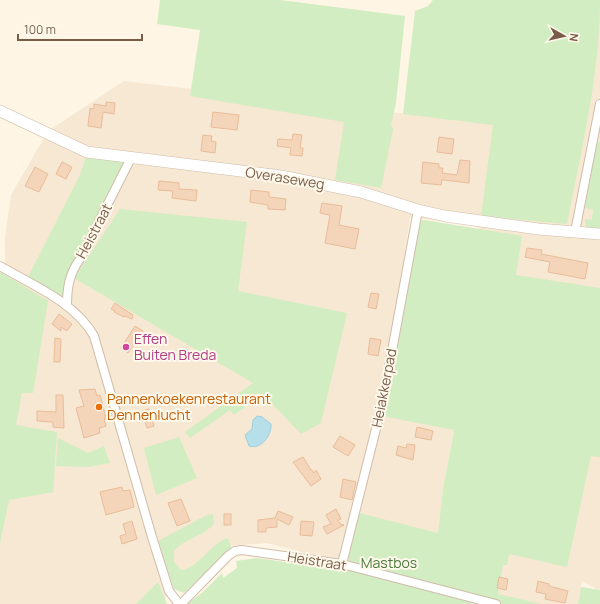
<svg xmlns="http://www.w3.org/2000/svg" width="600" height="604" font-family="Manrope,sans-serif">
  <style>
    .residential { fill: #f6e8d2 }
    .green { fill: #d1edc1 }
    .water { fill: #b7dfe9; stroke: #9dcedc }
    .building { fill: #f5d5ba; stroke: #e9bc99 }
    .lines { fill: none; stroke-linecap: round; stroke-linejoin: round }
    .minor-casing { stroke: #d0bdaa; stroke-width: 10 }
    .tertiary-casing { stroke: #d0bdaa; stroke-width: 12 }
    .minor { stroke: #fff; stroke-width: 8 }
    .tertiary { stroke: #fff; stroke-width: 11 }
    .hotel-dot { fill: #d1479c; stroke: #fff9ec; stroke-width: 1.5 }
    .food-dot { fill: #e8710a; stroke: #fff9ec; stroke-width: 1.5 }
    .labels { text-anchor: middle; stroke-width: 4; stroke-linejoin: round; paint-order: stroke }
    .street-label { font-size: 14px; fill: #795c48; stroke: #fff9ec }
    .hotel-label { font-size: 14px; fill: #b23c85; stroke: #fff9ec; text-anchor: start }
    .food-label { font-size: 14px; fill: #c56008; stroke: #fff9ec; text-anchor: start }
    .park-label { font-size: 14px; fill: #4b7a3c; stroke: #fff9ec }
  </style>
  <rect width="100%" height="100%" fill="#fef5e4"/>
  <g class="residential">
    <polygon points="600,0 600,307 499,286 478,226 410,217 383,412 454,429 443,489 438,533 359,516 340,562 267,543 225,546 211,552 159,604 0,604 0,469 7,420 5,238 11,195 48,131 124,81 493,124"/>
    <polygon points="586,449 600,451 600,591 582,581 578,604 522,604 486,596 494,548"/>
  </g>
  <g class="green">
    <polygon points="160,0 280,0 405,16 396,103 391,125 393,129 381,188 335,180 344,122 190,96 200,30 157,24"/>
    <path d="M 433,0 L 600,0 C 600,75 581,151 567,224 L 481,216 L 493,125 L 403,114 L 415,11 L 428,6 Z"/>
    <polygon points="600,141 600,228 586,227 585,219 592,220 593,210 585,208 596,145"/>
    <polygon points="87,155 125,161 65,280 65,303 28,277 79,177"/>
    <polygon points="120,209 247,222 238,291 347,313 321,423 301,434 263,394 234,415 230,410 190,438 185,432 253,383 74,278"/>
    <polygon points="418,219 522,236 516,275 600,288 600,457 591,456 567,567 509,554 507,565 503,565 498,594 541,604 187,604 203,592 222,573 223,578 237,568 236,561 257,558 347,571 355,512 438,533 443,489 454,430 382,416"/>
    <polygon points="0,272 48,301 33,393 22,393 16,425 57,432 53,492 9,500 0,543"/>
    <polygon points="179,437 197,478 156,495 144,448"/>
    <polygon points="58,438 88,453 104,446 110,463 88,467 56,466"/>
    <path d="M 213,514 L 214,524 C 202,537 185,538 174,551 L 174,562 L 181,570 C 200,568 209,544 228,538 L 232,550 L 213,565 L 184,593 L 174,589 L 158,541 L 207,515 Z"/>
    <polygon points="158,582 167,604 136,604"/>
    <polygon points="581,587 600,590 600,604 578,604"/>
  </g>
  <path class="water" d="M 257,416 L 262,417 L 271,424 C 272,435 261,450 249,446 L 245,435 L 252,429 L 253,420 Z"/>
  <g class="building">
    <polygon points="106,102 115,103 114,114 103,112 101,128 88,126 90,108 94,109 94,104 106,106"/>
    <polygon points="213,112 239,115 237,130 211,127"/>
    <polygon points="293,134 302,135 300,148 303,148 302,156 290,155 291,148 277,146 278,139 292,140"/>
    <polygon points="203,135 212,136 211,141 216,142 215,153 201,151"/>
    <polygon points="439,137 454,139 452,154 437,152"/>
    <polygon points="460,160 470,161 469,183 444,180 442,180 441,185 421,183 423,162 439,164 439,168 443,168 442,173 457,175"/>
    <polygon points="62,162 72,167 66,179 56,174"/>
    <polygon points="35,167 48,174 39,192 25,186"/>
    <polygon points="159,181 179,183 179,189 197,190 196,201 172,198 173,191 158,190"/>
    <polygon points="251,190 269,192 269,197 286,199 285,210 268,209 268,205 250,202"/>
    <polygon points="322,203 342,206 339,225 359,229 355,249 325,243 330,215 320,213"/>
    <polygon points="527,248 542,250 541,254 588,263 585,279 548,272 550,262 525,257"/>
    <polygon points="371,293 379,294 376,309 368,307"/>
    <polygon points="115,303 133,315 132,319 125,316 124,317 114,312 115,311 111,309"/>
    <polygon points="59,314 72,324 67,331 61,327 61,331 52,324"/>
    <polygon points="135,326 143,331 128,353 121,348"/>
    <polygon points="55,338 61,339 60,362 54,362"/>
    <polygon points="370,338 381,340 378,356 368,354"/>
    <polygon points="95,389 97,396 100,395 106,418 104,418 106,426 99,428 100,433 84,438 76,408 84,406 79,390"/>
    <polygon points="56,395 63,395 64,428 53,427 53,422 37,421 37,411 56,412"/>
    <polygon points="149,409 154,426 147,428 142,411"/>
    <polygon points="417,427 433,431 431,440 415,437"/>
    <polygon points="340,436 355,445 348,456 333,447"/>
    <polygon points="407,444 415,445 413,460 396,455 398,446 406,448"/>
    <polygon points="303,457 311,470 312,470 314,473 316,470 321,479 311,486 293,462"/>
    <polygon points="343,479 356,482 352,500 340,497"/>
    <polygon points="122,487 123,491 130,490 134,507 106,515 100,492"/>
    <polygon points="181,499 190,521 177,526 168,503"/>
    <polygon points="336,509 341,519 338,520 340,524 344,525 327,534 323,527 331,524 326,515"/>
    <polygon points="278,511 293,517 289,525 277,519 277,527 266,528 266,532 258,532 258,520 275,518"/>
    <rect x="224" y="514" width="7" height="11"/>
    <polygon points="132,521 137,539 122,544 120,536 126,534 123,524"/>
    <polygon points="301,521 314,522 312,536 300,535"/>
    <polygon points="499,577 508,579 506,590 497,588"/>
    <polygon points="538,581 549,584 549,586 568,591 565,603 545,599 546,594 536,592"/>
  </g>
  <g class="lines">
    <defs>
      <g id="minor">
        <polyline points="575,232 600,104"/>
        <path d="M 0,266 C 32,285 75,302 94,336 L 152,537 L 169,591 L 179,604"/>
        <path d="M 67,306 C 67,288 69,274 80,259 L 131,158"/>
        <polyline points="342,564 382,405 418,210"/>
        <polyline points="181,604 228,556 235,551 242,550 342,564 496,604"/>
      </g>
      <polyline id="tertiary" points="0,111 87,152 281,176 361,192 418,210 445,216 538,229 600,234"/>
    </defs>
    <use href="#minor" class="minor-casing"/>
    <use href="#tertiary" class="tertiary-casing"/>
    <use href="#minor" class="minor"/>
    <use href="#tertiary" class="tertiary"/>
  </g>
  <circle class="hotel-dot" cx="126" cy="347" r="4"/>
  <circle class="food-dot" cx="99" cy="407" r="4"/>
  <g class="labels">
    <g class="street-label">
      <text transform="translate(285 178) rotate(9)" y="5">Overaseweg</text>
      <text transform="translate(94 231) rotate(-62)" y="5">Heistraat</text>
      <text transform="translate(384 388) rotate(-79)" y="5">Heiakkerpad</text>
      <text transform="translate(317 561) rotate(9)" y="5">Heistraat</text>
    </g>
    <g class="hotel-label">
      <text x="134" y="344">Effen<tspan x="134" dy="16">Buiten Breda</tspan></text>
    </g>
    <g class="food-label">
      <text x="107" y="404">Pannenkoekenrestaurant<tspan x="107" dy="16">Dennenlucht</tspan></text>
    </g>
    <g class="park-label">
      <text x="389" y="568">Mastbos</text>
    </g>
  </g>
  <g transform="translate(564 36) rotate(98)" stroke="#fff9ec" stroke-width="3" paint-order="stroke">
  <path d="M0-3L7 15L0 10L-7 15Z" fill="#795c48"/>
  <text y="-6" font-size="11" font-weight="bold" text-anchor="middle" fill="#795c48">N</text>
  </g>
  <path d="M18 34v6h124v-6" fill="none" stroke="#795c48" stroke-width="2"/>
  <text x="24" y="34" font-size="12" fill="#795c48" stroke="#fff9ec" stroke-width="3" paint-order="stroke">100 m</text>
</svg>
